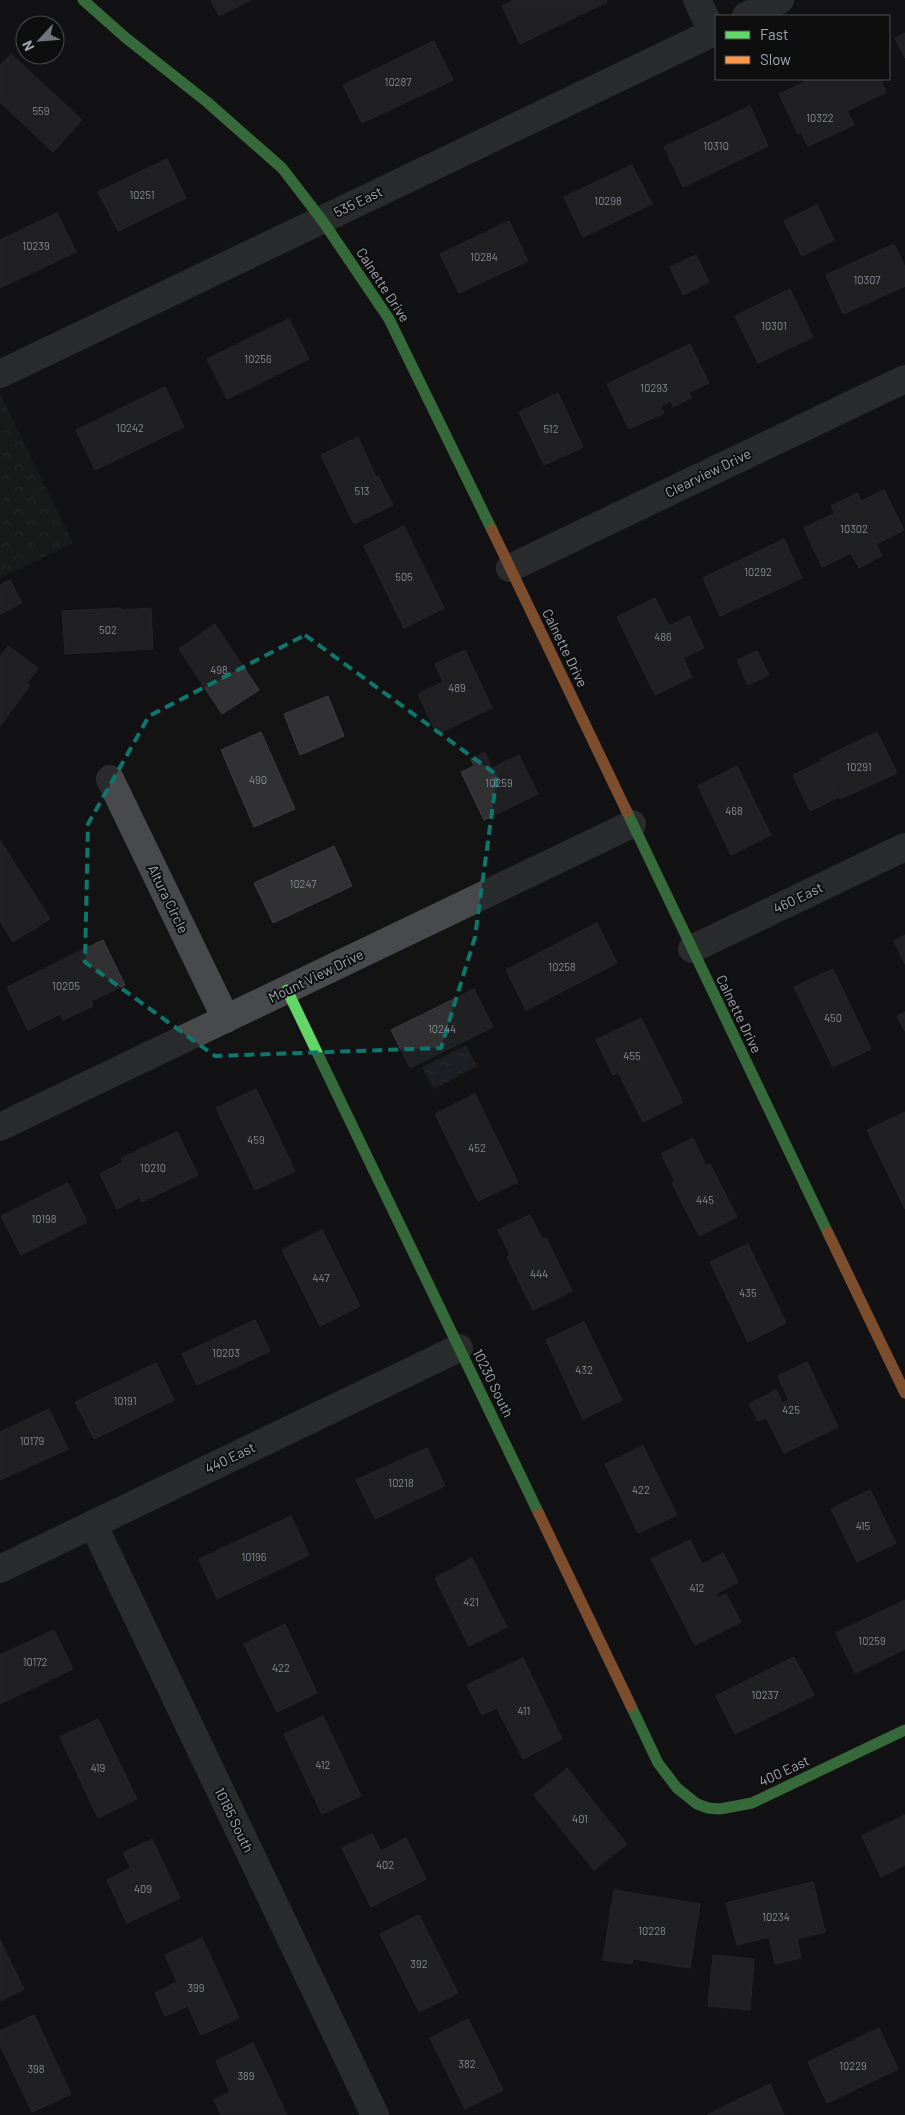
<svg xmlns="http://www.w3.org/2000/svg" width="905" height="2115" font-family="Barlow,sans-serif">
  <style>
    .park { fill: url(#park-crowns) }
    .water { fill: url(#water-ripples) }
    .building { fill: #313133; stroke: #3c3d40 }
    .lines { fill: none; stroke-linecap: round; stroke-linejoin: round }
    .street { stroke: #48494c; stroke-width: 28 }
    .fast { stroke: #63d668; stroke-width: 11 }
    .slow { stroke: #ff974d; stroke-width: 11 }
    .marked { fill: none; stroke: #0f766e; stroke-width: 4; stroke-dasharray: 10 6; stroke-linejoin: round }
    .labels { text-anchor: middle; stroke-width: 4; stroke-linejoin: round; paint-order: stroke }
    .number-label { font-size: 11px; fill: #878a94 }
    .street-label { font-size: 14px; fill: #a4a8b5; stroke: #0e0e0f }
  </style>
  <defs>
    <pattern id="park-crowns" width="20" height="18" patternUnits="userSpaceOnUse" patternTransform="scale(1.25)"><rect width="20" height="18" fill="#1d241e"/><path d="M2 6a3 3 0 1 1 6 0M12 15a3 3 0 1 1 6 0" fill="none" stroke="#3b413c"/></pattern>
    <pattern id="water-ripples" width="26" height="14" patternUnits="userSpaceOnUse" patternTransform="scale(1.25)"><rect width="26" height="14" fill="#272d35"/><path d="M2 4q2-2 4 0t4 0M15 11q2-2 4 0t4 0" fill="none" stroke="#434950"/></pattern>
  </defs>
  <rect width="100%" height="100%" fill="#131314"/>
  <polygon class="park" points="0,393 73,543 0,578"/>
  <polygon class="water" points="466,1045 477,1066 434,1089 422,1067"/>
  <g class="building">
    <polygon points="211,0 251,0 219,16"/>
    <polygon points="514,0 606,0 607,2 520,44 502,6"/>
    <polygon points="905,33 905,58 895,38"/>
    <polygon points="434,41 453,80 362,123 343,85"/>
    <polygon points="11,54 82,120 53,152 0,102 0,65"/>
    <polygon points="803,79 880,79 886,92 847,111 854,125 808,146 801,132 798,134 779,94 805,82"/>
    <polygon points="750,106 768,146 683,187 664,147"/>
    <polygon points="167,159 186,198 118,231 98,192"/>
    <polygon points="632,165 652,204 583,237 564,197"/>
    <polygon points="817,205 834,240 802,256 784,221"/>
    <polygon points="57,213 76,252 0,288 0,240"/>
    <polygon points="509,221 528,261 459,293 440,254"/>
    <polygon points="894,244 905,267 905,286 843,314 826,275"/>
    <polygon points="696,255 709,282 683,295 670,267"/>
    <polygon points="790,289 813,337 758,363 735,316"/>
    <polygon points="289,319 309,359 227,399 207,359"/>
    <polygon points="690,344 709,383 689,392 691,398 673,407 671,401 661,406 664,413 629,429 607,384"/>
    <polygon points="165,387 184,427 95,470 76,430"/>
    <polygon points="558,393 583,447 544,465 519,412"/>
    <polygon points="358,437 376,477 378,476 393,505 354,524 321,455"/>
    <polygon points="884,490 904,530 876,544 882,556 859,568 851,553 822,567 804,528 835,513 831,506 858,493 861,501"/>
    <polygon points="404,526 444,608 404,628 364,546"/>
    <polygon points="784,539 802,578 720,616 703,578"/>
    <polygon points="10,580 22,603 0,614 0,585"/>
    <polygon points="655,598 669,626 689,616 704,648 683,658 692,677 655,695 617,617"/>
    <polygon points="121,608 121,610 151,608 153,649 65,654 62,611"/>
    <polygon points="215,624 259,690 222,714 179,649"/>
    <polygon points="8,646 38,668 27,683 30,685 0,726 0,657"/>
    <polygon points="465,650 492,708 437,734 418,694 443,682 435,664"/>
    <polygon points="757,651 769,675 748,685 737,660"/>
    <polygon points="328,696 344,736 300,755 284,714"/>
    <polygon points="261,732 295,809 254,827 221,750"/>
    <polygon points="877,732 897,773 840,799 821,759"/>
    <polygon points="485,752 492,768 519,755 538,794 484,820 461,772 474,766 471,759"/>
    <polygon points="822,761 839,797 810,811 793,775"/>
    <polygon points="737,766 771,835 731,855 698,786"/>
    <polygon points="0,840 50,919 13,942 0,921"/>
    <polygon points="334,846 352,886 273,923 254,883"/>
    <polygon points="597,923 617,963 526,1010 506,970"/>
    <polygon points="905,935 905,964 894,941"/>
    <polygon points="103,940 125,985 91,1001 93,1006 63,1020 60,1014 28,1030 7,987"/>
    <polygon points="833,969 871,1049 833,1067 794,987"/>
    <polygon points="474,989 493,1027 410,1068 391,1030"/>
    <polygon points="905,1012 905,1031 897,1016"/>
    <polygon points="641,1018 683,1102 643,1122 618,1072 613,1075 596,1040"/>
    <polygon points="256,1089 295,1171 255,1190 216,1108"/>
    <polygon points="475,1094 518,1182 478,1201 435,1114"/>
    <polygon points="905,1112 905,1209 867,1130"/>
    <polygon points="177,1132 198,1175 142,1202 140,1197 117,1209 100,1174 123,1162 121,1158"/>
    <polygon points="693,1138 706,1166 710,1164 737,1217 699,1236 672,1183 675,1181 661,1154"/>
    <polygon points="68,1183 87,1222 21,1255 1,1216"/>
    <polygon points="530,1215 542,1239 546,1238 572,1291 533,1310 507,1257 510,1255 498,1230"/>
    <polygon points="322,1230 360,1306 320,1326 282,1250"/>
    <polygon points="748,1244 786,1323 748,1342 710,1262"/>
    <polygon points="255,1320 270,1351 197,1385 182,1354"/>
    <polygon points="584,1322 622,1400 583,1419 546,1340"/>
    <polygon points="807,1362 838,1427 784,1453 766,1417 758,1421 749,1404 776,1390 782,1403 789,1400 778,1376"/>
    <polygon points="156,1363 174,1400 94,1439 75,1402"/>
    <polygon points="49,1409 68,1449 0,1480 0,1432"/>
    <polygon points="643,1446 677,1515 638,1533 605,1464"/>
    <polygon points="427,1448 445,1486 375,1519 356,1480"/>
    <polygon points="870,1490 896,1543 857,1562 831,1509"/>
    <polygon points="291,1516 309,1555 217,1599 199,1559"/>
    <polygon points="690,1540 702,1564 723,1553 738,1582 716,1594 719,1598 726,1594 741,1622 695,1645 651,1559"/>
    <polygon points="472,1558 507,1627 469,1646 435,1578"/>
    <polygon points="905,1600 905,1649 855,1673 836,1633"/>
    <polygon points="285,1624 317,1693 277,1712 244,1644"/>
    <polygon points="54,1630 73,1669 0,1704 0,1655"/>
    <polygon points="794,1657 814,1695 735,1734 716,1696"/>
    <polygon points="523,1658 562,1739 523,1759 497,1708 482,1715 467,1685"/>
    <polygon points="323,1716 361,1796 322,1814 284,1734"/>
    <polygon points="98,1719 137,1799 98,1818 60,1737"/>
    <polygon points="567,1768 627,1844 594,1870 534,1795"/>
    <polygon points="905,1815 905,1865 881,1877 862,1836"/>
    <polygon points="372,1834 381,1851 406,1838 426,1879 371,1907 342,1848"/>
    <polygon points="152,1839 180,1898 127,1923 107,1880 131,1868 123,1853"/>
    <polygon points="813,1882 825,1932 797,1939 801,1958 775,1964 769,1937 737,1945 726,1903"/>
    <polygon points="614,1890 700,1904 690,1968 633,1959 632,1964 603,1960"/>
    <polygon points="419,1915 458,1993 419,2012 380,1934"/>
    <polygon points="202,1938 239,2018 201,2035 188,2006 165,2016 155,1993 177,1982 165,1955"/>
    <polygon points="0,1940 24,1989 0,2001"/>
    <polygon points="713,1955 754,1959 750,2010 708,2006"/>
    <polygon points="34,2015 71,2094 32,2112 0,2045 0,2031"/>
    <polygon points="468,2019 503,2090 465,2109 430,2038"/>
    <polygon points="879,2028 898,2069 827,2103 808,2062"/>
    <polygon points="253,2043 287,2115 221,2115 214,2100 230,2092 216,2061"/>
    <polygon points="770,2084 784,2115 707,2115"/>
  </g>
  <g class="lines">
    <g class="street">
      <polyline points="697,0 713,33"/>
      <polyline points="746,16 780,0"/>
      <polyline points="0,374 716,31"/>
      <polyline points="510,568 905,379"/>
      <polyline points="110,779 226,1019"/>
      <polyline points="692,949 905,847"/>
      <polyline points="0,1127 632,824"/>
      <polyline points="93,1524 375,2115"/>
      <polyline points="0,1569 459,1348"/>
    </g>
    <g class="fast">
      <polyline points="83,0 126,38 207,102 282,168 322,220 389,319 492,530"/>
      <polyline points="627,812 828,1233"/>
      <polyline points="287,990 539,1514"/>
      <polyline points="631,1706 658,1763 677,1788 697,1804 708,1808 720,1809 752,1803 905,1730"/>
    </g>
    <g class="slow">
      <polyline points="492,530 627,812"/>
      <polyline points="828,1233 905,1393"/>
      <polyline points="539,1514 631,1706"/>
    </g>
  </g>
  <path d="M0 0H905V2115H0ZM 305,635 L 497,775 L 475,937 L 441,1048 L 215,1056 L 85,962 L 88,824 L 149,716 Z" fill="#131314" fill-opacity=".55" fill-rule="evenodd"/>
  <path class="marked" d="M 305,635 L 497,775 L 475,937 L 441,1048 L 215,1056 L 85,962 L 88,824 L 149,716 Z"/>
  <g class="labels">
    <g class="number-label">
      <text x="398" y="86">10287</text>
      <text x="41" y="115">559</text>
      <text x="820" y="122">10322</text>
      <text x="716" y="150">10310</text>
      <text x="142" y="199">10251</text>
      <text x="608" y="205">10298</text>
      <text x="36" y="250">10239</text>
      <text x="484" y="261">10284</text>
      <text x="867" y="284">10307</text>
      <text x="774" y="330">10301</text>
      <text x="258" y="363">10256</text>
      <text x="654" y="392">10293</text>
      <text x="130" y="432">10242</text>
      <text x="551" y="433">512</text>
      <text x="362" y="495">513</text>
      <text x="854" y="533">10302</text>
      <text x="758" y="576">10292</text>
      <text x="404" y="581">505</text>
      <text x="108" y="634">502</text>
      <text x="663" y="641">486</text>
      <text x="219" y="674">498</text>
      <text x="457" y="692">489</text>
      <text x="859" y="771">10291</text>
      <text x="258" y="784">490</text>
      <text x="499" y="787">10259</text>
      <text x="734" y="815">468</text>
      <text x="303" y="888">10247</text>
      <text x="562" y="971">10258</text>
      <text x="66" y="990">10205</text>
      <text x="833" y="1022">450</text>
      <text x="442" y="1033">10244</text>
      <text x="632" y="1060">455</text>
      <text x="256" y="1144">459</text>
      <text x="477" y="1152">452</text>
      <text x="153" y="1172">10210</text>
      <text x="705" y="1204">445</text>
      <text x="44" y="1223">10198</text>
      <text x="539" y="1278">444</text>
      <text x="321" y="1282">447</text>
      <text x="748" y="1297">435</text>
      <text x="226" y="1357">10203</text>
      <text x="584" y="1374">432</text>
      <text x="125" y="1405">10191</text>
      <text x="791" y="1414">425</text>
      <text x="32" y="1445">10179</text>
      <text x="401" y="1487">10218</text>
      <text x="641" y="1494">422</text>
      <text x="863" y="1530">415</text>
      <text x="254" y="1561">10196</text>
      <text x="697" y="1592">412</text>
      <text x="471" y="1606">421</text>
      <text x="872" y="1645">10259</text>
      <text x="35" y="1666">10172</text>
      <text x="281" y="1672">422</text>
      <text x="765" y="1699">10237</text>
      <text x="524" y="1715">411</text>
      <text x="323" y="1769">412</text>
      <text x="98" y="1772">419</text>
      <text x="580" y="1823">401</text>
      <text x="385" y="1869">402</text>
      <text x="143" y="1893">409</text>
      <text x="776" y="1921">10234</text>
      <text x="652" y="1935">10228</text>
      <text x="419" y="1968">392</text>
      <text x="196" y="1992">399</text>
      <text x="467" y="2068">382</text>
      <text x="853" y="2070">10229</text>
      <text x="36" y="2073">398</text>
      <text x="246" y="2080">389</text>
    </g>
    <g class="street-label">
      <text transform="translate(358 202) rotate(-26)" y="5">535 East</text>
      <text transform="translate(383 285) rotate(57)" y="5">Calnette Drive</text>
      <text transform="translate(708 473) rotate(-26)" y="5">Clearview Drive</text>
      <text transform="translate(565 648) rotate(64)" y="5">Calnette Drive</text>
      <text transform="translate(798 898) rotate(-26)" y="5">460 East</text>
      <text transform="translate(168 899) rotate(64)" y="5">Altura Circle</text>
      <text transform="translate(316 976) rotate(-26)" y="5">Mount View Drive</text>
      <text transform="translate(739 1014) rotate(64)" y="5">Calnette Drive</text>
      <text transform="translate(493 1383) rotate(64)" y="5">10230 South</text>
      <text transform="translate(230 1458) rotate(-26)" y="5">440 East</text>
      <text transform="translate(784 1771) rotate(-25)" y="5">400 East</text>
      <text transform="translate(234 1820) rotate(64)" y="5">10185 South</text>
    </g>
  </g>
  <rect x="715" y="15" width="175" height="65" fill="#0e0e0f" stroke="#4a4c51"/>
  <rect x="725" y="31" width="25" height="8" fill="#63d668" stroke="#4a4c51"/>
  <text x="760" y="40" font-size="15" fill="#a4a8b5">Fast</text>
  <rect x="725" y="56" width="25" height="8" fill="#ff974d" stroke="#4a4c51"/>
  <text x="760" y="65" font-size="15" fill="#a4a8b5">Slow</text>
  <g transform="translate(40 40) rotate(244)"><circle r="24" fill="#0e0e0f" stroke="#4a4c51"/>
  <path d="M0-4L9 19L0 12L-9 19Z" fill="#71747d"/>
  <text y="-8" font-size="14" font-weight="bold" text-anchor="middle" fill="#a4a8b5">N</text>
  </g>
</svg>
